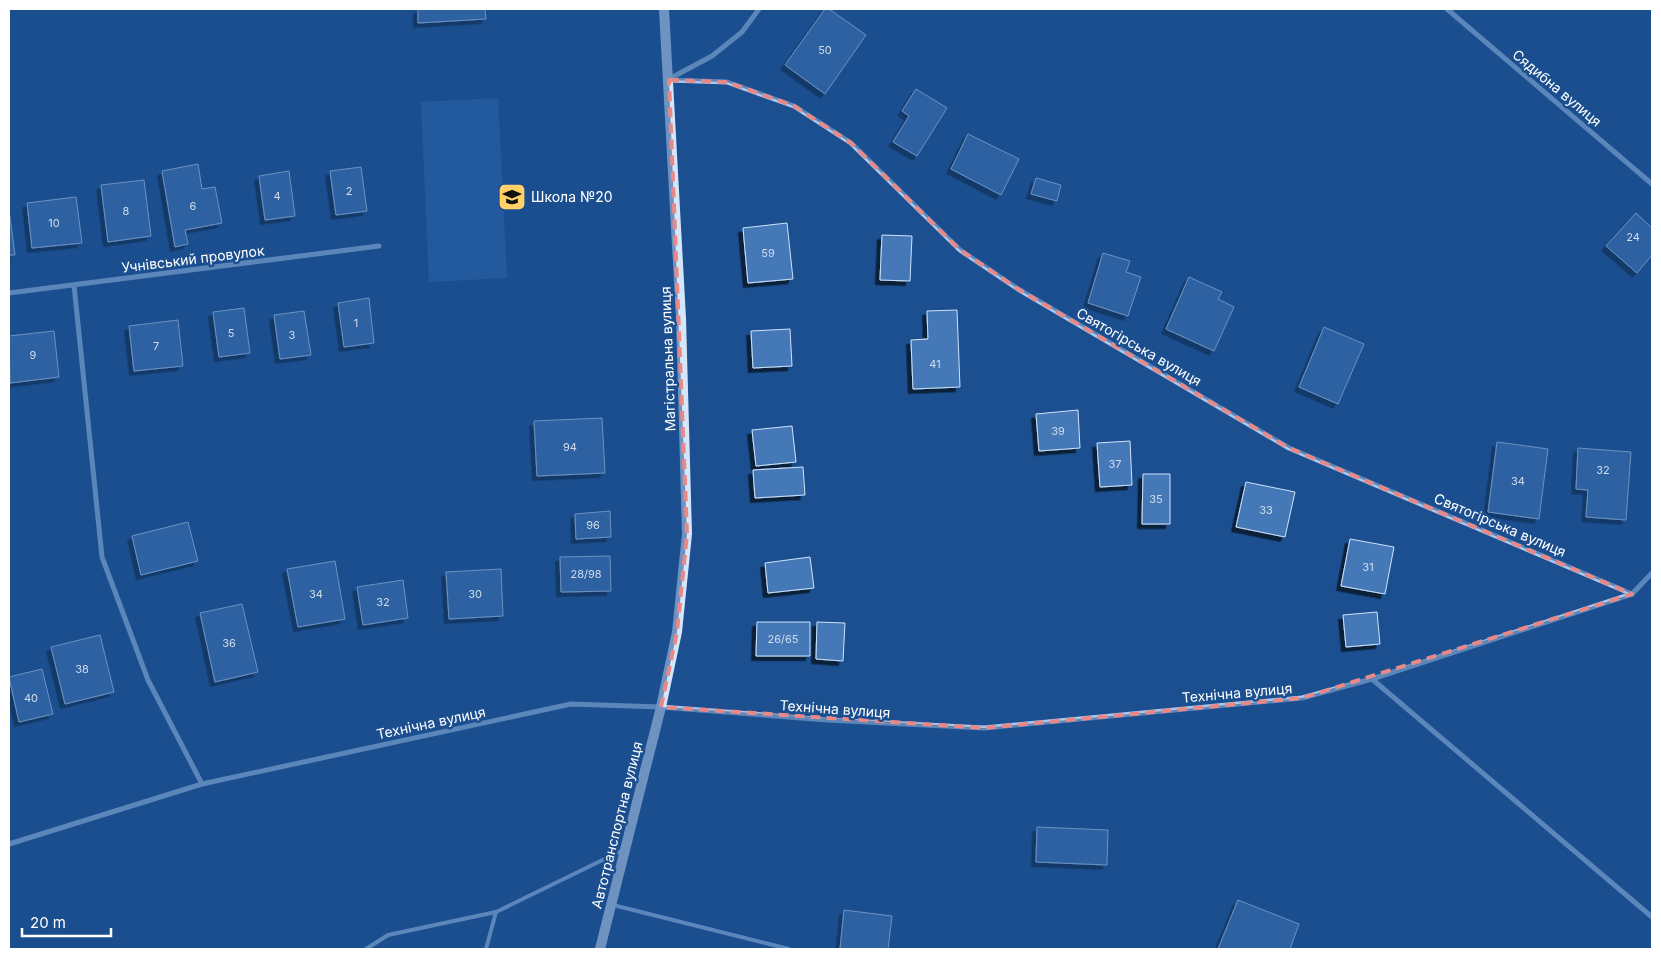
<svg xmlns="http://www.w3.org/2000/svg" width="1661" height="958" font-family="Inter,sans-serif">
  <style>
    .green { fill: #2e69ad }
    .building { fill: #4478b7; stroke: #cfe3fa; filter: url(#shadow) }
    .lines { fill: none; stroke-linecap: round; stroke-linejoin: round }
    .service { stroke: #a9c9ee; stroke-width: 4 }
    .minor { stroke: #a9c9ee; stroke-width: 5 }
    .secondary { stroke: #d6e6fa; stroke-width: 10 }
    .marked { fill: none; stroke: #e88989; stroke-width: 4; stroke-dasharray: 10 6; stroke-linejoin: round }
    .labels { text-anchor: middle; stroke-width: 5; stroke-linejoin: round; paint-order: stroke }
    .number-label { font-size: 11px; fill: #d0dded }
    .street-label { font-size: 14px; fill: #fff; stroke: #1b4f8f }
    .poi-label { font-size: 14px; fill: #fff; stroke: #1b4f8f; text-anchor: start }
  </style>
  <defs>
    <filter id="shadow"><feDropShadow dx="-4.5" dy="4.5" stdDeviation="0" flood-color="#0009"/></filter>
  </defs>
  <rect width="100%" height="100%" fill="#1b4f8f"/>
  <polygon class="green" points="498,98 507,278 429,282 421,102"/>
  <g class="building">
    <polygon points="418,9 485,9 486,19 418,23"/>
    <polygon points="825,9 829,9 866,35 825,94 785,65"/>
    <polygon points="916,89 947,108 917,156 893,142 909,116 902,111"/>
    <polygon points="968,134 1019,159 1001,195 951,169"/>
    <polygon points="198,164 202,189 215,187 222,223 185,230 188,244 175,247 162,171"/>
    <polygon points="361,167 367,211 336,215 330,171"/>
    <polygon points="289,171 295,216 265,220 259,176"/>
    <polygon points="1036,178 1061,185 1057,201 1031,194"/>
    <polygon points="144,180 151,236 108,242 101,185"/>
    <polygon points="76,197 82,243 32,248 27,203"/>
    <polygon points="9,210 15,255 9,255"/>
    <polygon points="1636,213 1652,228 1652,255 1637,273 1606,246"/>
    <polygon points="787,223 793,279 748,283 743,228"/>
    <polygon points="882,235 912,236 910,281 880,280"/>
    <polygon points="1103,253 1130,261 1126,272 1141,277 1128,316 1088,303"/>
    <polygon points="1189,277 1222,292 1218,299 1234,307 1214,351 1166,329"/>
    <polygon points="369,298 374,343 344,347 338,303"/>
    <polygon points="244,308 250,353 219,357 213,312"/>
    <polygon points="957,310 960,387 913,389 911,340 928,339 927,311"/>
    <polygon points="304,311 311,355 280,359 274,315"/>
    <polygon points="178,320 183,366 134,371 129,326"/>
    <polygon points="1324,327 1364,344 1338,404 1299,387"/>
    <polygon points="790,329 792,366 753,368 751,331"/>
    <polygon points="54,331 59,377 10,383 9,336"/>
    <polygon points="1078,410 1080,448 1039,451 1036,414"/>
    <polygon points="602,418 605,473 537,476 534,421"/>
    <polygon points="792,426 796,462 756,466 752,430"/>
    <polygon points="1130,441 1132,485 1100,487 1097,443"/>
    <polygon points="1497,442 1548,449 1539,519 1488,512"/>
    <polygon points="1578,448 1631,452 1626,520 1586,517 1588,490 1576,489"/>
    <polygon points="803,467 805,495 755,498 753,470"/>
    <polygon points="1143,474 1170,474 1170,524 1142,524"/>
    <polygon points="1246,482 1295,492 1285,537 1236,527"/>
    <polygon points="610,511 611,537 576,539 575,514"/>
    <polygon points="188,522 198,561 141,575 132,536"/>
    <polygon points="1350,539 1394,547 1385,594 1341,586"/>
    <polygon points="610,556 611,591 561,592 560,557"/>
    <polygon points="810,557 814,588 768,593 765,563"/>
    <polygon points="335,561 345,619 298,627 287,569"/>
    <polygon points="501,569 503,616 449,619 446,572"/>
    <polygon points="403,580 408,618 363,625 357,587"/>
    <polygon points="242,604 258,672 215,682 200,613"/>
    <polygon points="1377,612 1380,644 1346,647 1343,615"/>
    <polygon points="757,622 810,622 810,656 756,656"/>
    <polygon points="817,622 845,623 843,661 816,659"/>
    <polygon points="100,635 114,692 65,704 51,647"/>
    <polygon points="42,669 53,714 19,722 9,677"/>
    <polygon points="1037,827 1108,830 1107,865 1036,862"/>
    <polygon points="1238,900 1299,924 1290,949 1218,949"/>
    <polygon points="844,910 892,916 888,949 840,949"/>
  </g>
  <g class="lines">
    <g class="service">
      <polyline points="613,905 789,949"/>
      <polyline points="366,949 388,935 496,912"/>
      <polyline points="486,949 496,912 623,850"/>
    </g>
    <g class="minor">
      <polyline points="1447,9 1652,184"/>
      <polyline points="669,79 712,56 742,32 759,9"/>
      <polyline points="669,80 727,82 794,106 851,143 960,250 1018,289 1289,448 1632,594"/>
      <polyline points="74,285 102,557 148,680 202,784"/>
      <polyline points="9,293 379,246"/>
      <polyline points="1372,679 1652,917"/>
      <polyline points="9,844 202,784 571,704 661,707 827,720 984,728 1302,698 1372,679 1632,594 1652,573"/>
    </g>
    <polyline class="secondary" points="600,949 661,707 677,632 687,534 681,318 664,9"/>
  </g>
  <path d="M0 0H1661V958H0ZM 669,80 L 727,82 L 794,106 L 851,143 L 960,250 L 1018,289 L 1289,448 L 1632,594 L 1302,698 L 984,728 L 661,707 L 677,632 L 687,534 Z" fill="#1b4f8f" fill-opacity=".55" fill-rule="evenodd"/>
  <path class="marked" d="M 669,80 L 727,82 L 794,106 L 851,143 L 960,250 L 1018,289 L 1289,448 L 1632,594 L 1302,698 L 984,728 L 661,707 L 677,632 L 687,534 Z"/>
  <defs>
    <symbol id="school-square" viewBox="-11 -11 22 22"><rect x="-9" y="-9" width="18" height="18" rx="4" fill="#ffd166" stroke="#1b4f8f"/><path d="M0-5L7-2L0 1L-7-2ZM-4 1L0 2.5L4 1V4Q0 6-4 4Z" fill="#111"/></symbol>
  </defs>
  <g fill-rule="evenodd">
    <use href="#school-square" x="496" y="181" width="32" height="32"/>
  </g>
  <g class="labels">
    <g class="number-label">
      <text x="825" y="54">50</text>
      <text x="349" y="195">2</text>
      <text x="277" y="200">4</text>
      <text x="193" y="210">6</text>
      <text x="126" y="215">8</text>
      <text x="54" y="227">10</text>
      <text x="1633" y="241">24</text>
      <text x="768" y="257">59</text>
      <text x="356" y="327">1</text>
      <text x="231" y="337">5</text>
      <text x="292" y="339">3</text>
      <text x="156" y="350">7</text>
      <text x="33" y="359">9</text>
      <text x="935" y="368">41</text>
      <text x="1058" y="435">39</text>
      <text x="570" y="451">94</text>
      <text x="1115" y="468">37</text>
      <text x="1603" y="474">32</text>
      <text x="1518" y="485">34</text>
      <text x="1156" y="503">35</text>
      <text x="1266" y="514">33</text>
      <text x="593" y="529">96</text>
      <text x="1368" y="571">31</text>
      <text x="586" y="578">28/98</text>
      <text x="316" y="598">34</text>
      <text x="475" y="598">30</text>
      <text x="383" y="606">32</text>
      <text x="783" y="643">26/65</text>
      <text x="229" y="647">36</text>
      <text x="82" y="673">38</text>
      <text x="31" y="702">40</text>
    </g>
    <g class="street-label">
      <text transform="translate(1557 88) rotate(40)" y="5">Сядибна вулиця</text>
      <text transform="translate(193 259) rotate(-7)" y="5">Учнівський провулок</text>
      <text transform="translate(1139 347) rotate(30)" y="5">Святогірська вулиця</text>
      <text transform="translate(668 359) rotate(-92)" y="5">Магістральна вулиця</text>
      <text transform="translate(1500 525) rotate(23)" y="5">Святогірська вулиця</text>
      <text transform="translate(1237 693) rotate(-5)" y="5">Технічна вулиця</text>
      <text transform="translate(835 709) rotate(4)" y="5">Технічна вулиця</text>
      <text transform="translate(431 723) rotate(-12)" y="5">Технічна вулиця</text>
      <text transform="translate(617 825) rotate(-76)" y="5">Автотранспортна вулиця</text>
    </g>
    <g class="poi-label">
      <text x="531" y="202">Школа №20</text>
    </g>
  </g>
  <rect width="1661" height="958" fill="none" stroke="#ffffff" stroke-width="20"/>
  <path d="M22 928v8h89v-8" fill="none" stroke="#ffffff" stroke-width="2.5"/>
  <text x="30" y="928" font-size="15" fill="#ffffff" stroke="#1b4f8f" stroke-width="4" paint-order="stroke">20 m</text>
</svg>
